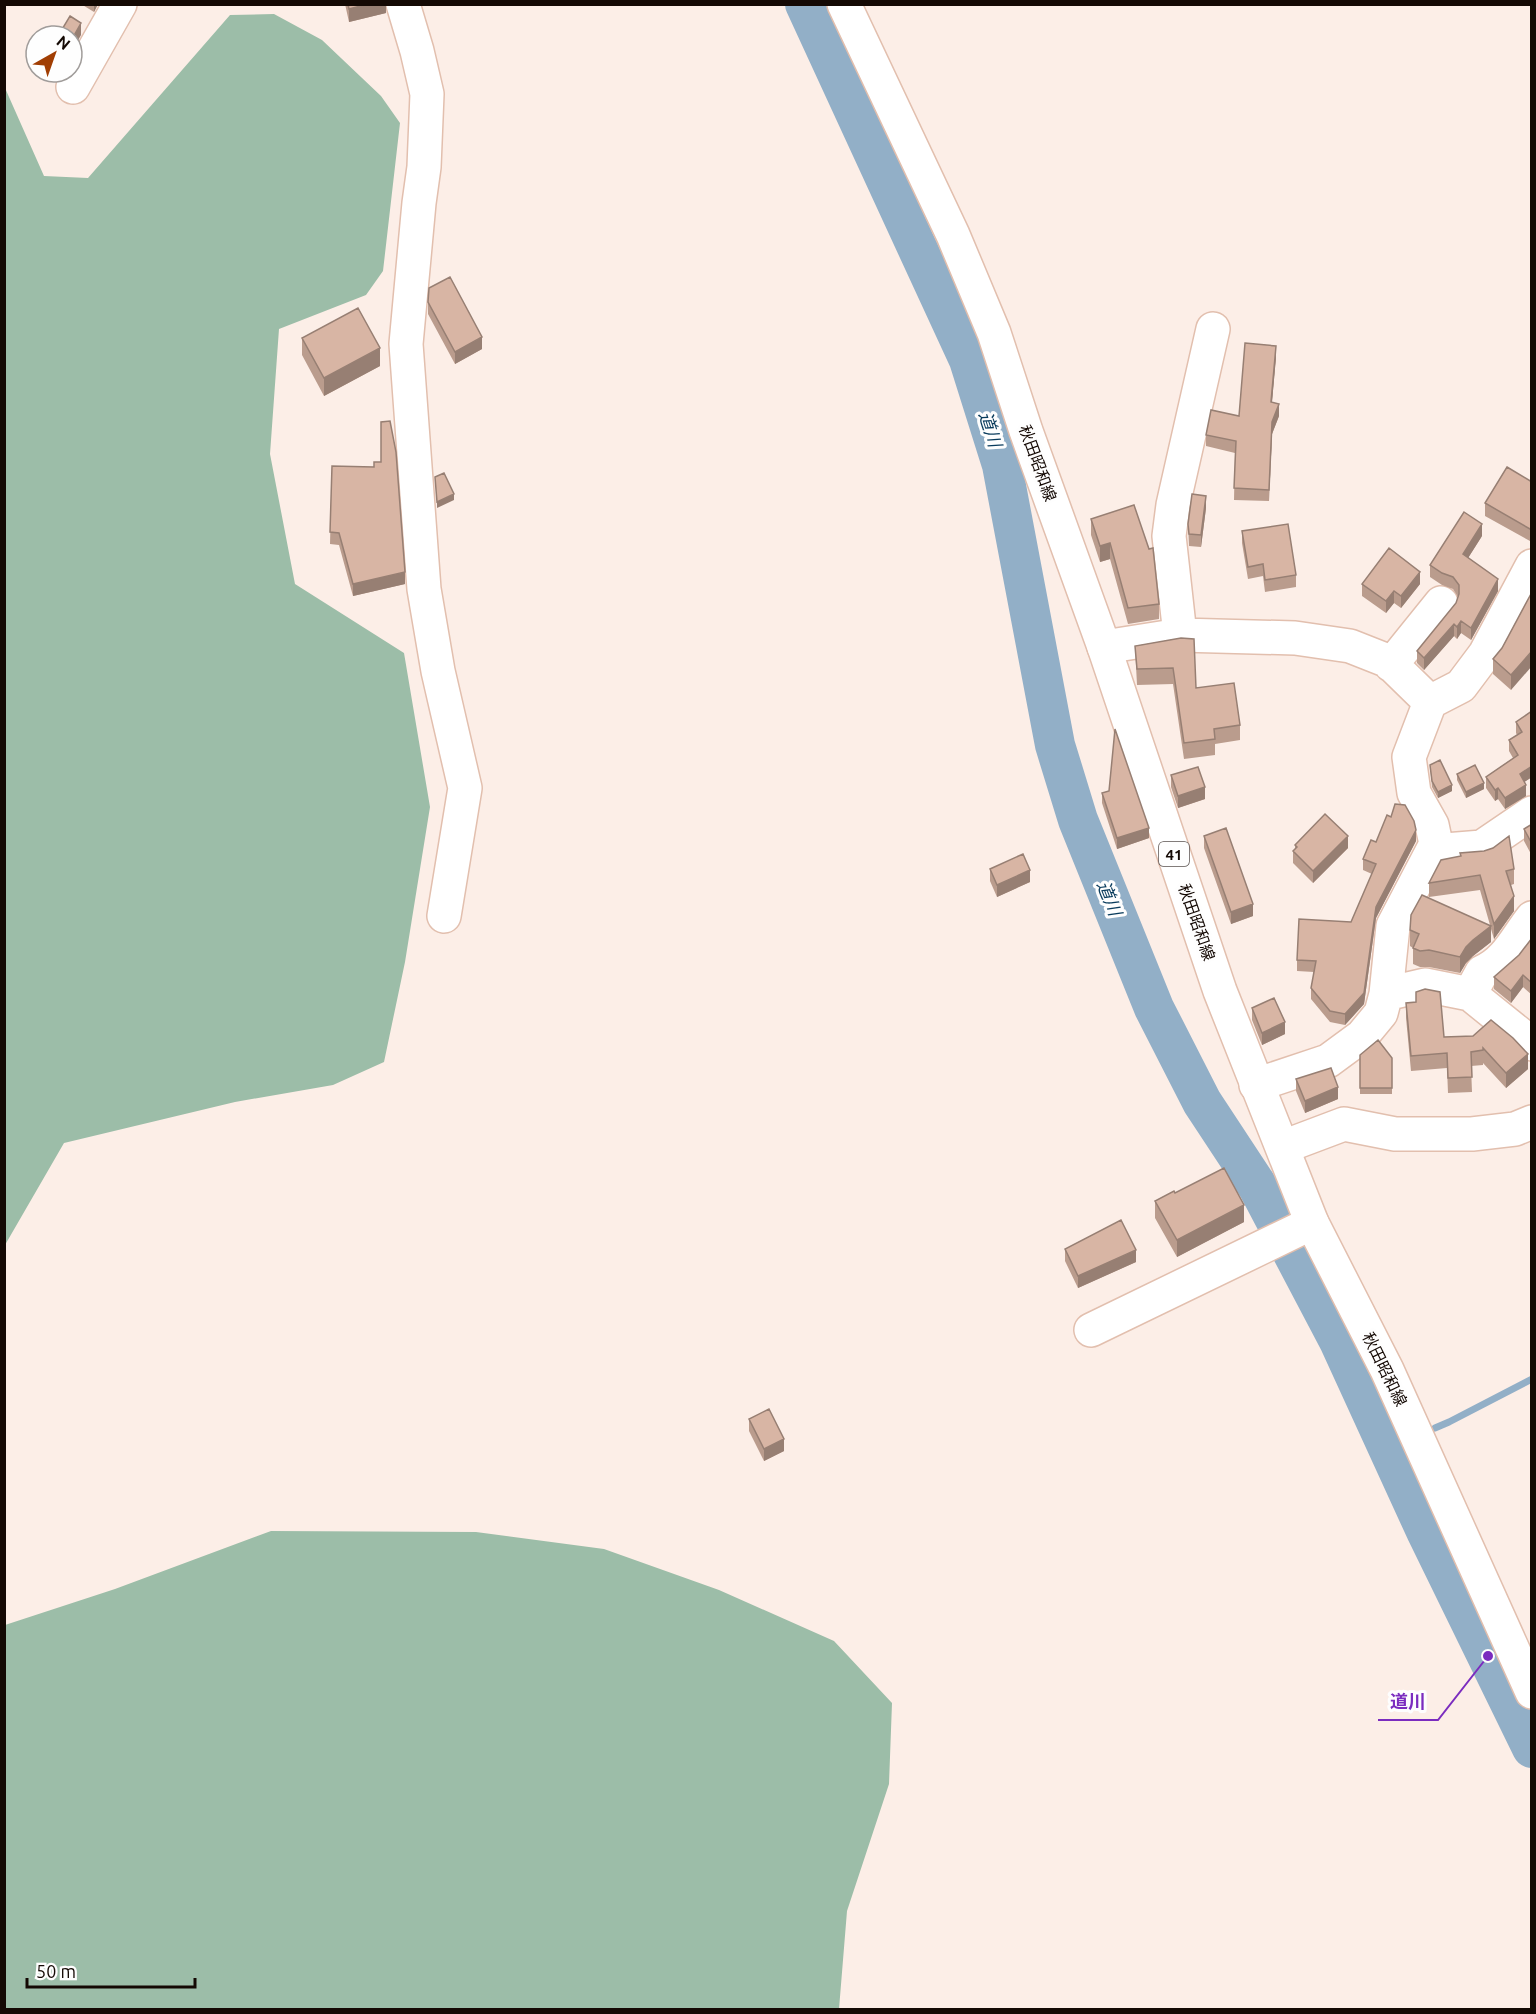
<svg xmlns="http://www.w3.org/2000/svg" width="1536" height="2014" font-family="Ubuntu,'Noto Sans JP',sans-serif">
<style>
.forest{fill:#9cbda8}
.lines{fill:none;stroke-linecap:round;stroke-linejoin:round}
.stream{stroke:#92afc7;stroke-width:7}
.river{stroke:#92afc7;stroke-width:40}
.minor-casing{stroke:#e2bfae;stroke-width:36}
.major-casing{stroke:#e2bfae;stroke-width:36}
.minor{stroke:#fff;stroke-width:33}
.major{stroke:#fff;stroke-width:33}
.wall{fill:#ba9c8d}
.shaded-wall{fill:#977f73}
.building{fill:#d8b5a4;stroke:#977f73;stroke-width:1.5}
.labels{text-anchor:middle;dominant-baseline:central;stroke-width:6;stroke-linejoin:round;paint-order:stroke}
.shield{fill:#fefefe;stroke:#5a524f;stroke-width:1.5}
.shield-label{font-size:15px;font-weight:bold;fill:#140904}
.street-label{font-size:16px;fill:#140904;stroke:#fefefe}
.water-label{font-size:18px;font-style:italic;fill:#093b5c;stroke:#fefefe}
.leader{fill:none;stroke:#7b2cbf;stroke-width:2}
.callout-dot{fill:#7b2cbf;stroke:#fefefe;stroke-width:2}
.callout-label{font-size:18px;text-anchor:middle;font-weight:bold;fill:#7b2cbf;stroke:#fefefe;stroke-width:6;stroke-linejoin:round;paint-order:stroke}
</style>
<rect width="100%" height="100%" fill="#fceee7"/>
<path class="forest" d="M274 14 322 40 381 96 400 123 383 271 366 295 279 329 270 454 295 584 404 653 430 807 405 962 384 1062 333 1085 235 1102 64 1143 5 1245V88L44 176 88 178 230 15Z
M271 1531 476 1532 604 1549 719 1590 834 1641 892 1703 889 1784 847 1911 839 2009H5V1625L115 1589Z"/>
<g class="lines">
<path class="stream" d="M1435 1428 1449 1422 1532 1379
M1387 1447 1397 1443"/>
<path class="river" d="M805 4 969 360 1002 465 1055 745 1078 820 1154 1008 1202 1102 1258 1187 1339 1341 1426 1531 1532 1748"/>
<defs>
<path id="minor" d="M403 4 417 51 427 94 424 167 419 203 406 344 424 589 438 671 465 788 444 916
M73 87 120 4
M1180 635 1169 536 1173 505 1213 329
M1104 647 1180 635 1295 638 1350 646 1388 661 1430 702 1409 757 1414 793 1432 825 1436 844 1393 926 1386 994 1381 1013 1362 1036 1328 1061 1256 1085
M1391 665 1441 603
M1430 702 1461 686 1485 654 1532 566
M1433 851 1482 847 1532 813
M1386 994 1425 985 1470 994 1532 1044
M1470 994 1482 972C1507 961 1516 938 1532 918
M1283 1147 1344 1124 1395 1134H1472L1515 1129 1532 1122
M1091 1330 1312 1223"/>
<path id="major" d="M844 4 953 235 994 333 1026 431 1104 647 1220 991 1312 1223 1387 1370 1532 1692"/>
</defs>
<use href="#minor" class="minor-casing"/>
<use href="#major" class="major-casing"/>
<use href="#minor" class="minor"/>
<use href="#major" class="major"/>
</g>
<path class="wall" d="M81 4H98L94 12Z
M345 4H386V13L349 22Z
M428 302 482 349 455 364 428 314Z
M302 338 380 366 324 396 302 355Z
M1276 357 1272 402 1279 416 1272 434 1269 501 1234 500 1235 453 1206 446V435L1239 416Z
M332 466 405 584 353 596 339 545 330 544Z
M1532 482V539L1530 541 1485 516V503Z
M1206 508 1201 547 1189 546 1188 524Z
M1091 519 1159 604V619L1128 624 1110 559 1100 562 1091 535Z
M1242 531 1296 575V587L1265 592 1263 576 1248 579 1242 543Z
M1482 536 1468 558 1498 591 1471 640 1461 633 1457 639 1454 636 1424 670 1417 663V651L1456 603 1458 597 1453 589 1442 585 1430 577V565Z
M1362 584H1420L1401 608 1394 603 1386 613 1362 596Z
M1532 592 1511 690 1493 674V659L1502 648Z
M1181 638 1196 688 1240 725V740L1215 744V755L1184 759 1173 684 1137 685 1135 646Z
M1532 711V777L1524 782 1526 796 1505 809 1498 799 1495 801 1486 788V777L1513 758 1509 751V740L1517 735 1516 733V722Z
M1430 765 1452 791 1438 798 1432 787Z
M1457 774 1484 789 1466 798 1457 780Z
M1171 775 1205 799 1178 808 1171 787Z
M1102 793 1149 838 1117 849 1102 803Z
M1532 824 1531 854 1524 841V829Z
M1204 836 1253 916 1231 924 1204 848Z
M1416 841 1376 918 1364 1004 1345 1025 1330 1022 1311 999V988L1314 972 1297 971V960L1351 922 1372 874 1363 870V859L1376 842Z
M1295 845 1348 848 1313 883 1293 863V851L1295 850Z
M1460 853 1514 869V884L1511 885 1514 911 1494 939 1491 929V942L1473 956 1466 963 1460 973 1429 967H1420L1413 964V948L1410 946V930L1490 925 1480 890 1429 897V883L1460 856Z
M990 869 1030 882 997 897 990 881Z
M1532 938V995L1523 987 1511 1003 1494 989V977L1519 955Z
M1416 992 1444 1037 1473 1036 1528 1069 1506 1088 1483 1063V1065L1471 1066 1472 1092 1448 1093 1447 1068 1411 1071 1406 1018V1003L1416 1002Z
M1252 1008 1285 1034 1262 1045 1252 1020Z
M1360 1055 1392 1058V1094H1360Z
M1296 1079 1338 1099 1305 1113 1296 1091Z
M1175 1193 1244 1222 1177 1257 1155 1218V1201Z
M1065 1249 1136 1262 1078 1288 1065 1261Z
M749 1419 784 1451 764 1461 749 1431Z"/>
<path class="shaded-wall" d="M94 4H98L94 12Z
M368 4H386V13L349 22V9Z
M81 23V35L72 51V39Z
M482 337V349L455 364V352Z
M1276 346V357L1271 413V402Z
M380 348V366L324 396V378Z
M1279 404V416L1272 434 1269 501 1272 422Z
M454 494V500L437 508V502Z
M1206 496V508L1201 547V535Z
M1482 524V536L1463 566V554Z
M1532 527V539L1530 541V529Z
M1110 543V559L1100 562V546Z
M405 572V584L353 596V584Z
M1420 572V584L1401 608V596Z
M1498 579V591L1471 640V628Z
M1394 591V603L1386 613V601Z
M1461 621V633L1457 639V627Z
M1454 624V636L1424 670V658Z
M1532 651V666L1511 690V675Z
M1532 766V777L1520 785V774Z
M1484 783V789L1466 798V792Z
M1452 785V791L1438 798V792Z
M1526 785V796L1505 809V798Z
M1205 787V799L1178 808V796Z
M1498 788V799L1495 801V790Z
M1149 828V838L1117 849V838Z
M1416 830V841L1376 918 1364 1004 1345 1025V1014L1376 907Z
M1348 836V848L1313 883V871Z
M1030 870V882L997 897V885Z
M1514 896V911L1494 939V924Z
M1253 904V916L1231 924V912Z
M1491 926V942L1473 956 1466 963 1460 973V957L1466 947 1473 940Z
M1523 975V987L1511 1003V991Z
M1285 1022V1034L1262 1045V1033Z
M1528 1054V1069L1506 1088V1073Z
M1338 1087V1099L1305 1113V1101Z
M1244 1205V1222L1177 1257V1240Z
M1136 1250V1262L1078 1288V1276Z
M784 1439V1451L764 1461V1449Z"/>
<path class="building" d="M348 4H368L349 9Z
M70 16 81 23 72 39V36H58Z
M450 277 482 337 455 352 428 302 429 288Z
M358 308 380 348 324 378 302 338Z
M1245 343 1276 346 1271 402 1279 404 1272 422 1269 490 1234 488 1236 441 1206 435 1211 410 1239 416Z
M390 421 396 452 405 572 353 584 339 533 330 532 332 466 374 467V462H381V422Z
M1507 467 1532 482V527L1530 529 1485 503Z
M444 473 454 494 437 502 435 477Z
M1192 494 1206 496 1201 535 1189 534 1188 524Z
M1134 505 1149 549 1153 548 1159 604 1128 608 1110 543 1100 546 1091 519Z
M1464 512 1482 524 1463 554 1498 579 1471 628 1461 621 1457 627 1454 624 1424 658 1417 651 1456 603 1459 594V585L1453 577 1442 573 1430 565Z
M1288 524 1296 575 1265 580 1263 564 1248 567 1242 531Z
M1389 548 1420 572 1401 596 1394 591 1386 601 1362 584Z
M1532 592V651L1511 675 1493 659 1502 648Z
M1181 638 1194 639 1196 688 1234 683 1240 725 1214 729 1215 739 1184 743 1173 668 1137 669 1135 646Z
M1532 711V766L1520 774 1526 785 1505 798 1498 788 1495 790 1486 777 1518 755 1509 740 1522 732 1516 722Z
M1115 729 1149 828 1117 838 1102 793 1109 791Z
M1440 760 1452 785 1438 792 1432 781 1430 765Z
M1475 765 1484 783 1466 792 1457 774Z
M1198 767 1205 787 1178 796 1171 775Z
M1395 804 1405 805 1414 821 1416 830 1376 907 1364 993 1345 1014 1330 1011 1311 988 1316 961 1297 960 1299 919 1351 922 1376 864 1363 859 1371 840 1376 842 1387 815 1391 817Z
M1325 814 1348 836 1313 871 1293 851 1297 847 1295 845Z
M1532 824V842H1531L1524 829Z
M1226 828 1253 904 1231 912 1204 836Z
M1509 836 1514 869 1506 871 1514 896 1494 924 1480 875 1429 883 1441 860 1461 856 1460 853 1484 851 1493 848Z
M1023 854 1030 870 997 885 990 869Z
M1422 895 1491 926 1473 940 1466 947 1460 957 1429 950 1420 951 1413 948 1419 934 1410 930 1411 915Z
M1532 938V983L1523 975 1511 991 1494 977 1519 955Z
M1425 989 1440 992 1444 1037 1473 1036 1491 1020 1513 1038 1528 1054 1506 1073 1483 1048V1050L1471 1052 1472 1077 1448 1078 1447 1053 1411 1056 1406 1003 1416 1002V992Z
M1274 998 1285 1022 1262 1033 1252 1008Z
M1378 1040 1392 1058V1088H1360V1055Z
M1331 1068 1338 1087 1305 1101 1296 1079Z
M1224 1168 1244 1205 1177 1240 1155 1201 1174 1191 1175 1193Z
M1121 1220 1136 1250 1078 1276 1065 1249Z
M769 1409 784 1439 764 1449 749 1419Z"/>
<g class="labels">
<rect class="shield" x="1159" y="842" width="30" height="24" rx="4.5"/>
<g class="shield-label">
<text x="1174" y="854">41</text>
</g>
<g class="street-label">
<text transform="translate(1038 463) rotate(70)">秋田昭和線</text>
<text transform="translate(1197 922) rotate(71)">秋田昭和線</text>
<text transform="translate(1385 1369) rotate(64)">秋田昭和線</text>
</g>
<g class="water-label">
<text transform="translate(991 429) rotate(72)">道川</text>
<text transform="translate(1110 898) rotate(68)">道川</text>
</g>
</g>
<path class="leader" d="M1488 1656L1438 1720H1378"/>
<circle class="callout-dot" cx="1488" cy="1656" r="6"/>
<g class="callout-label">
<text x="1408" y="1708">道川</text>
</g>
<rect width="1536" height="2014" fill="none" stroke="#140904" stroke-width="12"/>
<g transform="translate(54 54) rotate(40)"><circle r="28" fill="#fefefe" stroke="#a09c9a" stroke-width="1.5"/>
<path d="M0-4.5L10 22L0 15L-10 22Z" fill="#a13e03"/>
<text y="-9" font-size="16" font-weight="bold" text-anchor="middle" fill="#140904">N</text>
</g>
<path d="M27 1978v9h168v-9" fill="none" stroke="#140904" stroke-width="3"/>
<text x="36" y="1978" font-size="18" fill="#140904" stroke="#fefefe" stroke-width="4.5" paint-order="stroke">50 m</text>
</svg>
